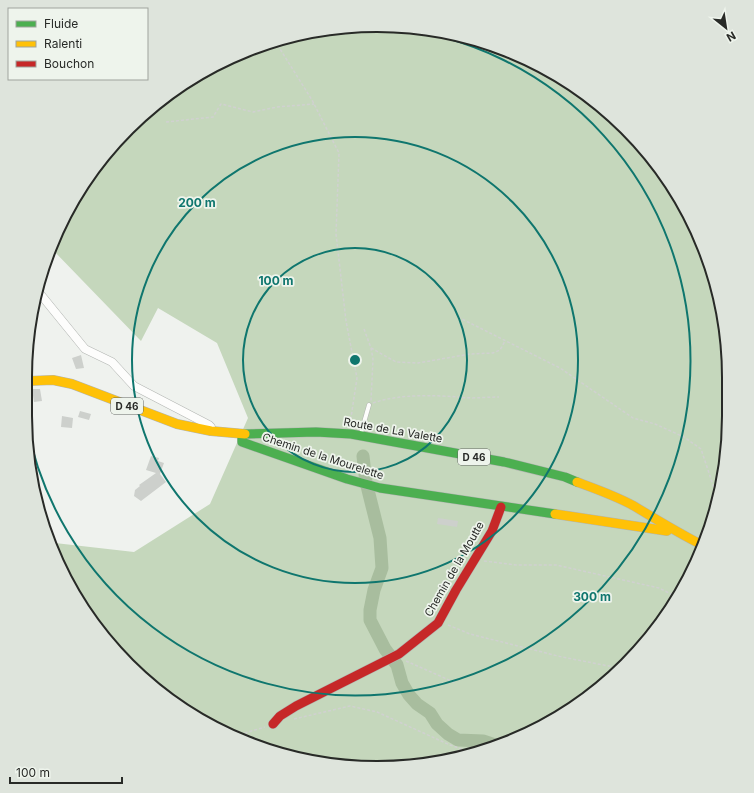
<svg xmlns="http://www.w3.org/2000/svg" width="754" height="793" font-family="Inter,sans-serif">
<style>
.forest{fill:#c5d7bc}
.lines{fill:none;stroke-linecap:round;stroke-linejoin:round}
.river{stroke:#a8bd9e;stroke-width:13}
.building{fill:#cdd0cc}
.lane-casing{stroke:#b2b5b2;stroke-width:5}
.street-casing{stroke:#b2b5b2;stroke-width:9}
.fast-casing{stroke:#b2b5b2;stroke-width:10}
.slow-casing{stroke:#b2b5b2;stroke-width:10}
.jam-casing{stroke:#b2b5b2;stroke-width:10}
.path{stroke:#d0d1d0;stroke-width:1.5;stroke-dasharray:3 2;stroke-linecap:butt}
.lane{stroke:#fdfdfc;stroke-width:4}
.street{stroke:#fdfdfc;stroke-width:8}
.fast{stroke:#4caf50;stroke-width:9}
.slow{stroke:#ffc107;stroke-width:9}
.jam{stroke:#c62828;stroke-width:9}
.ring{fill:none;stroke:#0f766e;stroke-width:2}
.labels{text-anchor:middle;dominant-baseline:central;stroke-width:3.5;stroke-linejoin:round;paint-order:stroke}
.shield{fill:#eef4ec;stroke:#636762;stroke-width:1}
.shield-label{font-size:10px;font-weight:bold;fill:#282a27}
.street-label{font-size:11px;fill:#282a27;stroke:#eef4ec}
.rim{fill:none;stroke:#282a27;stroke-width:2}
.centre{fill:#0f766e;stroke:#eef4ec;stroke-width:2}
.ring-label{font-size:12px;text-anchor:middle;font-weight:bold;fill:#0f766e;stroke:#eef4ec;stroke-width:3.5;stroke-linejoin:round;paint-order:stroke}
</style>
<rect width="100%" height="100%" fill="#eff2ee"/>
<path class="forest" d="M400 26 468 37 533 61 591 98 642 145 682 201 710 264 726 331 729 416 722 485 702 551 670 612 626 665 553 721 490 749 423 765H331L264 749 201 721 145 680 84 612 52 551 38 505 55 543 134 552 210 504 248 418 217 343 158 308 141 341 51 248 61 221 98 163 145 112 201 72 264 44 331 28Z"/>
<g class="lines">
<path class="river" d="M363 456 366 483
M367 486 380 538 382 568 374 590 370 610V620L385 649 397 665 402 683 409 695 417 704 430 713 437 724 448 734 458 740 483 741 498 746"/>
</g>
<path class="building" d="M81 355 84 368 76 369 72 358Z
M32 389H40L42 401 34 402Z
M80 411 91 414 89 420 78 417Z
M62 416 73 418 72 428 61 427Z
M151 456 159 458 158 461 164 463 160 474 166 482 141 501 134 496 135 490 140 486 139 485 156 473 146 470Z
M438 518 458 521 457 527 437 524Z"/>
<g class="lines">
<defs>
<path id="lane" d="M361 433 369 405"/>
<path id="street" d="M37 290 85 349 112 362 134 386 209 425 211 427V431"/>
<path id="fast" d="M242 434V442L347 479 380 488 555 514
M245 434 316 432 351 434 504 462 565 477 577 482"/>
<path id="slow" d="M28 381 53 380 72 384 177 424 211 431 245 434
M577 482C596 489 616 496 634 506 657 520 680 534 704 546
M555 514 667 531 670 528"/>
<path id="jam" d="M273 724 280 716 296 706 399 654 438 623 456 590 492 531 501 507"/>
</defs>
<use href="#lane" class="lane-casing"/>
<use href="#street" class="street-casing"/>
<use href="#fast" class="fast-casing"/>
<use href="#slow" class="slow-casing"/>
<use href="#jam" class="jam-casing"/>
<path class="path" d="M275 41 312 100 339 153 336 234 346 321 357 378 350 424
M166 122 213 117 221 104 253 112 277 107 314 104
M458 317 560 368 633 418 655 424 684 437 701 449 718 500
M364 329 371 348 373 359 371 401
M371 348 396 362 418 363 470 354 493 353 500 350 505 341
M373 403C398 394 433 395 459 397 472 399 486 397 499 397
M484 561 516 565H556L659 588 677 597
M448 625 470 634 562 657 619 668H622
M406 661 456 683
M294 719 350 706 377 712 450 745 473 753
M235 736 265 727"/>
<use href="#lane" class="lane"/>
<use href="#street" class="street"/>
<use href="#fast" class="fast"/>
<use href="#slow" class="slow"/>
<use href="#jam" class="jam"/>
</g>
<g class="ring">
<circle cx="355" cy="360" r="112"/>
<circle cx="355" cy="360" r="223"/>
<path d="M387 27A335 335 0 1 1 26 421"/>
</g>
<g class="labels">
<g class="shield">
<rect x="111" y="398" width="32" height="16" rx="3"/>
<rect x="458" y="449" width="32" height="16" rx="3"/>
</g>
<g class="shield-label">
<text x="127" y="406">D 46</text>
<text x="474" y="457">D 46</text>
</g>
<g class="street-label">
<text transform="translate(393 430) rotate(10)">Route de La Valette</text>
<text transform="translate(323 456) rotate(18)">Chemin de la Mourelette</text>
<text transform="translate(454 569) rotate(-60)">Chemin de la Moutte</text>
</g>
</g>
<path d="M0 0H754V793H0ZM377 32H377A345 345 0 0 1 722 377V416A345 345 0 0 1 377 761H377A345 345 0 0 1 32 416V377A345 345 0 0 1 377 32Z" fill="#dee4dc" fill-rule="evenodd"/>
<path class="rim" d="M377 32H377A345 345 0 0 1 722 377V416A345 345 0 0 1 377 761H377A345 345 0 0 1 32 416V377A345 345 0 0 1 377 32Z"/>
<circle cx="355" cy="360" r="6" class="centre"/>
<g class="ring-label">
<text x="197" y="207">200 m</text>
<text x="276" y="285">100 m</text>
<text x="592" y="601">300 m</text>
</g>
<rect x="8" y="8" width="140" height="72" fill="#eef4ec" stroke="#9fa39d"/>
<rect x="16" y="21" width="20" height="6" fill="#4caf50" stroke="#9fa39d"/>
<text x="44" y="28" font-size="12" fill="#282a27">Fluide</text>
<rect x="16" y="41" width="20" height="6" fill="#ffc107" stroke="#9fa39d"/>
<text x="44" y="48" font-size="12" fill="#282a27">Ralenti</text>
<rect x="16" y="61" width="20" height="6" fill="#c62828" stroke="#9fa39d"/>
<text x="44" y="68" font-size="12" fill="#282a27">Bouchon</text>
<g transform="translate(726 28) rotate(150)" stroke="#eef4ec" stroke-width="3" paint-order="stroke">
<path d="M0-3L7 15L0 10L-7 15Z" fill="#282a27"/>
<text y="-6" font-size="11" font-weight="bold" text-anchor="middle" fill="#282a27">N</text>
</g>
<path d="M10 777v6h112v-6" fill="none" stroke="#282a27" stroke-width="2"/>
<text x="16" y="777" font-size="12" fill="#282a27" stroke="#eef4ec" stroke-width="3" paint-order="stroke">100 m</text>
</svg>
